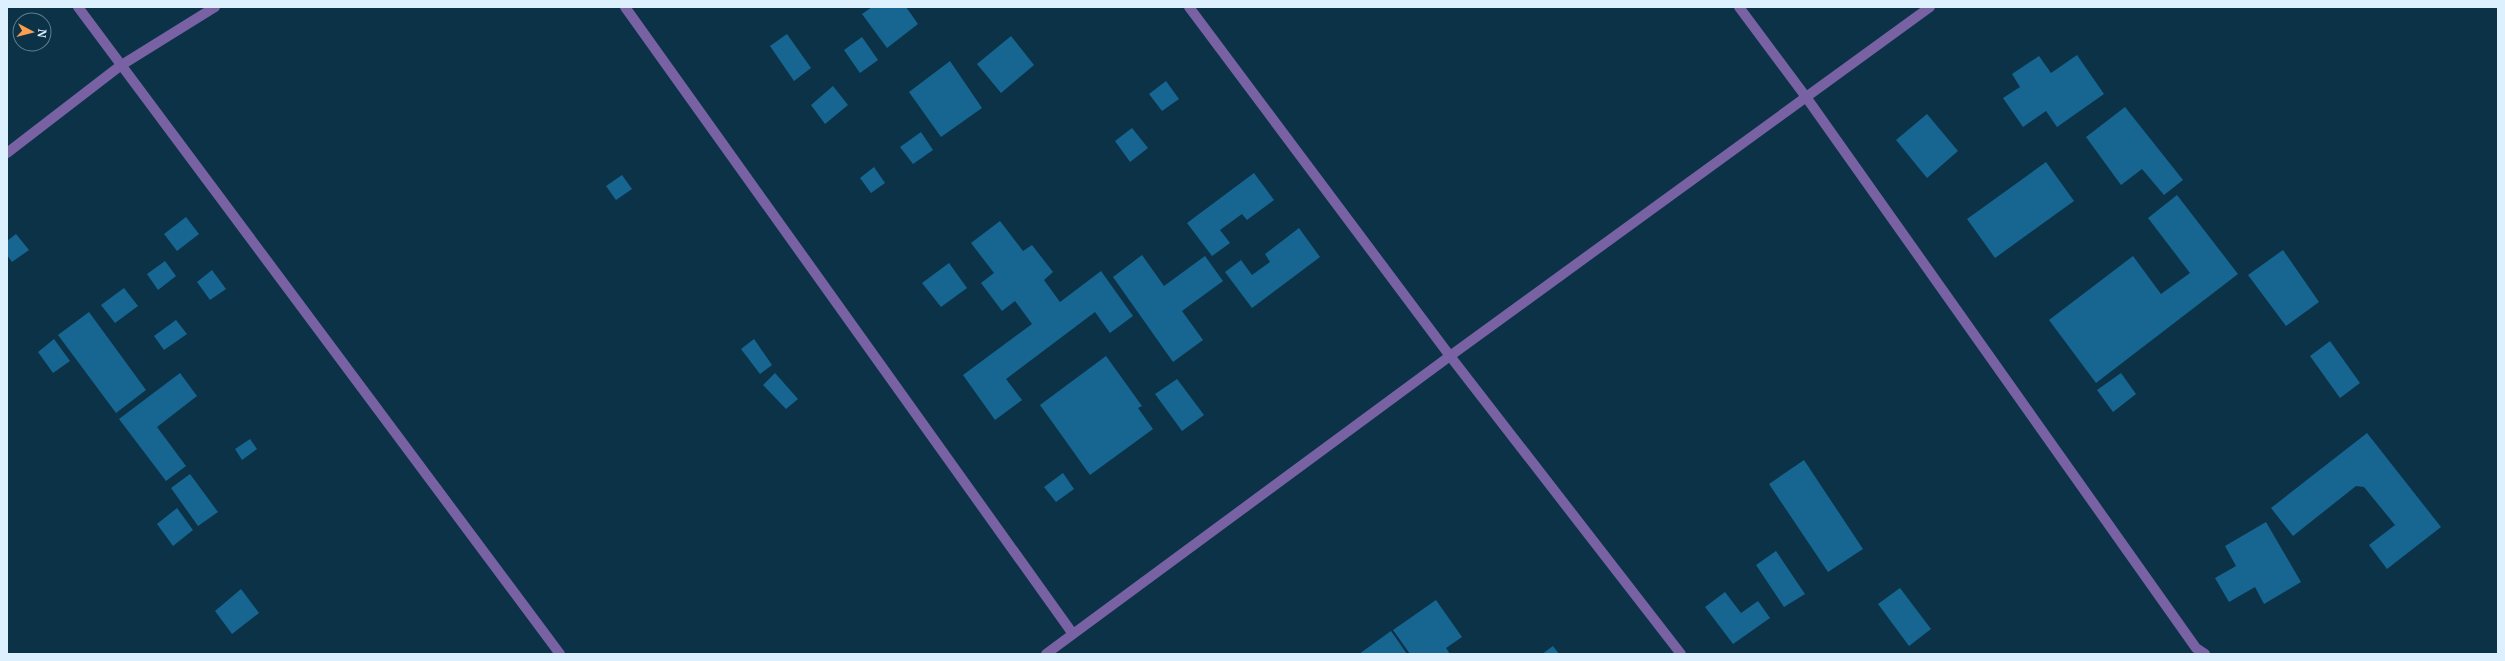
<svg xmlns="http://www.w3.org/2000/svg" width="2505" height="661" font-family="Merriweather,serif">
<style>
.building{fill:#166691}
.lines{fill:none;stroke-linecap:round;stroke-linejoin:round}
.minor{stroke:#7862a3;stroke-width:10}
</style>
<rect width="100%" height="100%" fill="#0c3248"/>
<path class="building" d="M872 7H906L918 24 887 48 862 14Z
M787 34 811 68 794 81 770 46Z
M1011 36 1034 65 1001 93 977 64Z
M862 37 878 60 860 73 844 50Z
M2077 55 2104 94 2057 127 2046 111 2023 127 2003 98 2020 87 2012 74 2039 56 2051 73Z
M950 61 982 108 941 137 909 92Z
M1166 81 1179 99 1162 111 1149 94Z
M833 86 848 105 825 124 811 105Z
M2125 107 2183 180 2164 195 2142 169 2121 185 2086 137Z
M1927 114 1958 151 1927 178 1896 140Z
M1132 128 1148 148 1130 162 1115 141Z
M921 132 933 150 913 164 900 147Z
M2046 162 2074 201 1995 258 1967 219Z
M874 167 885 183 871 193 860 178Z
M1254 173 1274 200 1247 220 1242 214 1220 230 1230 243 1212 256 1187 223Z
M622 175 632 189 616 200 606 186Z
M2177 195 2238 274 2096 383 2049 320 2133 256 2161 294 2190 273 2148 218Z
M186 217 199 234 177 251 164 234Z
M1000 221 1023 251 1032 245 1053 272 1044 280 1060 302 1101 271 1133 316 1110 333 1095 312 1006 379 1022 400 995 420 963 375 1032 324 1015 301 1002 311 981 283 994 273 971 243Z
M1299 228 1320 257 1252 308 1225 272 1241 260 1252 275 1270 262 1265 254Z
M16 234 29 250 12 262 7 255V241Z
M2283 250 2319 302 2286 326 2248 275Z
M1142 255 1164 286 1205 256 1223 281 1182 311 1203 340 1173 362 1113 277Z
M165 261 176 276 158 290 147 274Z
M949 263 967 288 941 307 922 283Z
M212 270 226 289 210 300 197 282Z
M124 288 138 306 115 323 101 305Z
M89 312 146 390 116 413 58 335Z
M176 320 187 334 164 350 154 336Z
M54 339 70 361 53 373 38 352Z
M754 339 772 365 760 374 741 349Z
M2330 341 2360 383 2340 398 2310 356Z
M1106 356 1142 406 1138 408 1153 429 1090 475 1040 405Z
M180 373 197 396 157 427 186 466 166 481 119 419Z
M775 373 798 399 786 409 763 385Z
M2121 373 2136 394 2113 412 2097 390Z
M1177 379 1204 415 1182 431 1155 394Z
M2367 433 2441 527 2387 569 2369 545 2395 525 2364 487 2356 486 2293 536 2271 508Z
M250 439 257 449 242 460 235 449Z
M1804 460 1863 549 1828 572 1769 484Z
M1063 473 1074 489 1056 502 1044 487Z
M190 474 218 512 198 526 171 488Z
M177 508 193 530 173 546 157 524Z
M2266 522 2301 582 2264 604 2255 587 2229 602 2215 578 2236 566 2225 546Z
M1776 551 1805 594 1784 607 1756 565Z
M1900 588 1931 629 1909 646 1878 604Z
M241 589 259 613 232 634 215 611Z
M1725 592 1741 613 1758 601 1770 618 1733 644 1705 607Z
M1436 600 1462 637 1446 648 1450 654H1410L1393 630Z
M1391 631 1407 654H1359Z
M1553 646 1559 654H1542Z"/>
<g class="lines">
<path class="minor" d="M78 7 560 654
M625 7 1073 634
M1189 7 1450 356 1681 654
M1739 7 1806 97 2196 648 2205 654
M7 153 120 66 215 7
M1046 654 1450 356 1930 7"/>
</g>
<rect width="2505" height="661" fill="none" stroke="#dcf0fe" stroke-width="16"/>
<g transform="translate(32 32) rotate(97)"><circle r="19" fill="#0c3248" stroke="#5f7e91"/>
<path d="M0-3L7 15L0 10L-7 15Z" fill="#fb9e50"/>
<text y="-6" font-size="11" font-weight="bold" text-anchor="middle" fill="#dcf0fe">N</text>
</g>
</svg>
